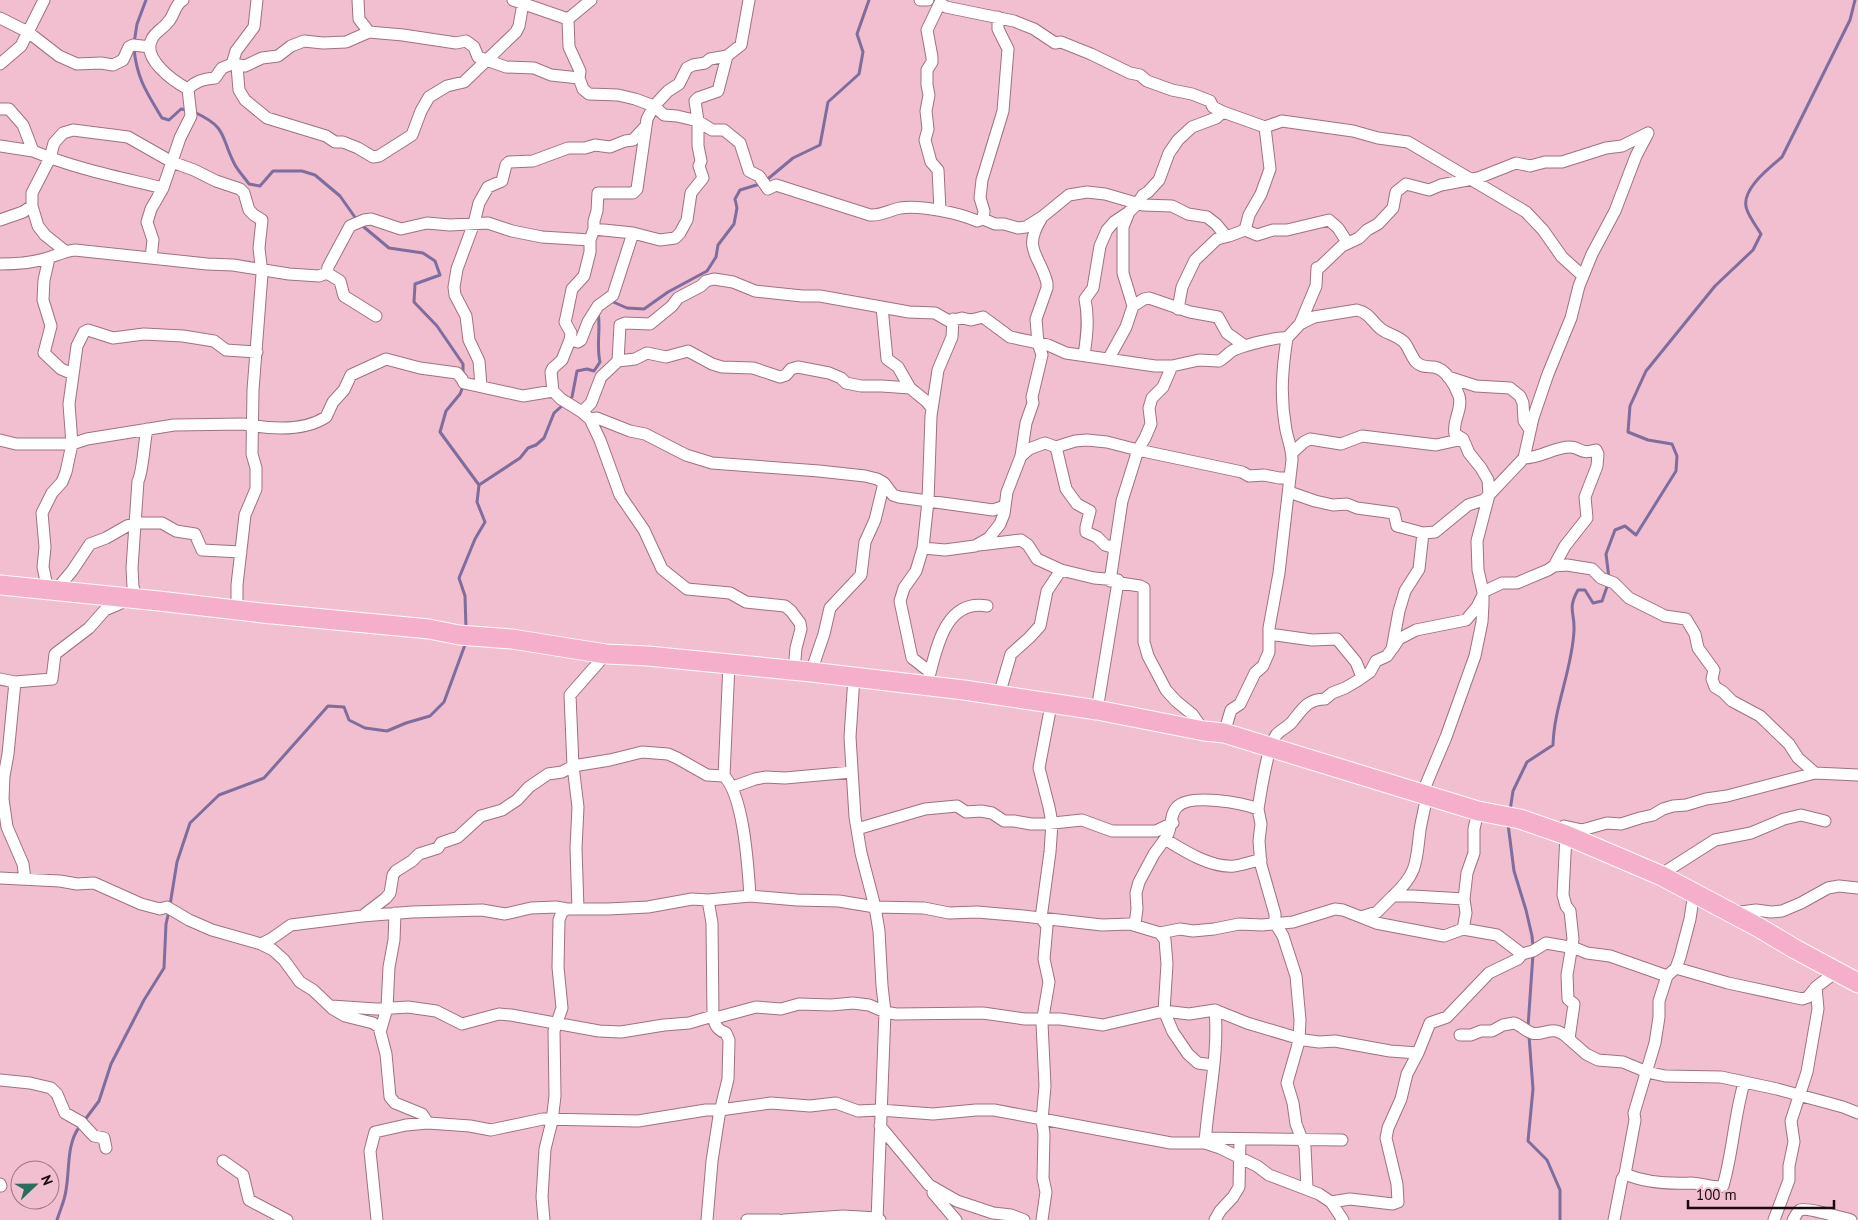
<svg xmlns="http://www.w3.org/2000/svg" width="1858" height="1220" font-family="'PT Sans',sans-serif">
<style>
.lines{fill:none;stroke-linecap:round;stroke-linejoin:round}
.stream{stroke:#7f6d9e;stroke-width:3}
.minor-casing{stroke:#9f7181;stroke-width:13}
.trunk-casing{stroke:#fff;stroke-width:21}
.minor{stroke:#fff;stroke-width:11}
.trunk{stroke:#f6afca;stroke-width:19}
</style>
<rect width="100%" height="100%" fill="#f2bfd0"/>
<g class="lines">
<path class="stream" d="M134 43 137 24 146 0
M134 49C137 79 147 93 162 118L169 120 181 109 188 110
M194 112C229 128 220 137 235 165 239 172 245 178 249 184L260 186 273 171H302L315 175 340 196 359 223 389 248 423 253 435 261 440 275 415 284 414 302 437 326 463 364V375
M611 301 627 308 644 309 668 292 707 271 716 257 718 245 734 224 737 208 735 199 740 190 763 183 793 158 820 145 828 102 859 74 863 52 857 34 869 0
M464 384 460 394 446 411 440 432 479 485 477 502 485 522 475 539 459 578 465 596 466 628
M479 485 520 458 528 448 536 445 544 438 554 413 572 397 577 371 587 369 594 371 600 362C596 345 601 329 598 312
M1609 578 1606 554 1615 530 1625 526 1636 535 1676 471 1677 456 1672 444 1648 440 1628 432 1630 406 1646 371 1715 286 1753 250 1761 234C1756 226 1750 218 1747 210 1739 191 1769 168 1782 157L1850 20 1855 0
M1510 811 1513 791 1527 762 1553 745C1554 707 1572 670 1574 631 1575 611 1567 610 1578 590H1585L1593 603 1602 601 1608 584
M1508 824 1514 871 1526 910 1532 936 1533 947
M170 905 177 862 190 823 219 795 264 778 328 706 344 707 349 720 365 728 387 731 406 723 430 716 444 702 466 642
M1528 1027 1533 954
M1529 1036 1533 1089 1528 1141 1547 1160 1560 1190V1220
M84 1121 99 1101 111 1064 144 1000 164 968 166 924 169 911
M57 1220C60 1210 65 1200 66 1190 70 1169 66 1144 80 1126"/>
<defs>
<path id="minor" d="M358 0 359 19 369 32 403 35 456 43 466 41 474 47 478 57 506 67 534 68 551 75 579 78 583 89 589 94 618 95 635 99 654 106 664 115 677 116 698 121 712 130H724L740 143 749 171 759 176 768 189 776 185 870 215C881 216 890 210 900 208 921 205 959 213 977 221L983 219 995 224H1004L1018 228 1026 227 1042 217 1069 195 1087 192 1105 194 1143 205 1172 206 1188 214 1207 217 1216 224 1226 236
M513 0 568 19 591 0
M920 0H928
M0 18 28 32 59 56 77 64 101 63 113 65 123 60 129 47 133 45 150 47
M568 19 569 47 580 71 579 78
M0 64 21 46 44 0
M232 64 245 66 262 58 278 56 291 46 304 41 323 43 346 42 369 32
M237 66 239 90 245 100 267 118 326 136 335 142H343L358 148 373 157 379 156 412 135 421 111 429 97 447 86 464 82 516 32 519 26 523 3
M188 89C196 81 203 79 215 78L222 68 232 64 236 51 254 27 257 0
M0 109H9L23 125 33 151C76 169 118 177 163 188
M0 146 33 151
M940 210 938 170 931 162 925 140 928 129 926 111 929 95 927 85V70L932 62V57L927 30 940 3 946 7 1014 21 1034 29 1055 43 1061 42 1091 54 1130 73 1140 75 1147 81 1172 90 1192 94 1210 101 1213 107 1223 112
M983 219 984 211 980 198 982 180 1003 111 1008 49 998 29V17
M0 220 23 212 32 206
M594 229V221L597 211 598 193H633L637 189 647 119 654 106 668 91 679 84 687 68 693 65 705 63 710 59 727 56 741 45 749 0
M1245 230 1249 215 1261 194 1270 169 1265 127
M65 251 45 235 38 226 32 206V193L50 158 54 143 63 133 73 130 128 137 172 162 194 170 216 181 240 189 244 193 249 210 254 215 262 220 259 248 262 274 253 390 252 454 256 468V489L245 515 237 585V610
M49 258 44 280 43 300 51 326 44 353 61 369 73 374
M151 258 153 240 147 222 151 209 163 188 180 138 191 116 188 89C173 81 141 58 152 39 155 32 164 28 168 22 175 15 174 5 183 0
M0 264C16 264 32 263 48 258 57 255 65 251 75 250L207 264 233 265 289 274 319 276 327 273 328 267 350 226 364 220 371 219 401 229 427 223 450 225 488 223 512 231 542 237 590 240
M327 273 340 281 344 296 376 316
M1133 306 1123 273V227L1129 212 1137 204 1143 195 1148 192 1159 180 1169 153 1178 140 1192 127 1216 118 1223 112 1265 127 1282 121 1353 131 1378 138 1408 142 1526 212 1543 230 1562 257 1583 276
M882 307 887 359 898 367 910 388 926 401 932 408
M1178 309 1182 287 1195 260 1217 239 1229 236 1245 230 1257 235 1273 230H1287L1329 220 1338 228 1347 242
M1300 324 1316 286 1317 268 1320 267 1342 246 1359 238 1367 230 1378 224 1393 208 1396 192 1406 184 1429 190 1441 185 1478 178 1516 163 1530 166 1545 162H1562L1606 148 1622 146 1648 133
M570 340 578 342 581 340 588 322 598 306 613 295 633 233
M1084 355C1087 336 1089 318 1085 299L1093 288 1100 246 1107 230 1114 222 1129 212
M1109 358 1126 327 1133 306 1144 299 1149 298 1190 312 1218 317 1227 333 1245 346
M618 361 635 359 647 353 666 357 688 351 712 364 722 367 753 368 780 377 786 375 791 369 798 367 829 373 841 378 846 383 861 386H882L910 388
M1172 366 1163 387 1152 398 1149 408 1151 424 1145 438 1138 450 1242 472 1249 476 1264 475 1279 478H1290
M1448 377 1476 386 1510 388 1520 396 1523 403 1524 421 1530 430
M481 386 479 361 469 340 466 316 455 295 454 287 457 269 474 223 479 203 488 187 502 181 506 165 509 162 533 161 568 148H585L595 145 610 147 625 141 633 140 646 126
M553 391 551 372 553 368 562 360 570 340 571 333 565 322 566 318 572 289 584 276 590 252V240L594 229 633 233 660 240 675 238 680 233 687 220 691 193 703 178 699 166 701 161 698 146V121L695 101 698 98 718 91 727 56
M582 412 591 403 601 377 618 361 620 325 625 323 650 324 672 306 678 298 701 286 706 281 714 279 733 282 755 291 802 296H820L909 312 935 313 949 321 962 318 971 320 983 317 1010 337 1048 345 1066 353 1155 366H1172L1199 360 1219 361C1225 358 1227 354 1232 351 1240 346 1280 336 1287 338 1282 371 1280 397 1286 430 1288 440 1292 449 1292 460L1279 573 1269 628V652L1263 666 1255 673 1240 704 1231 710 1224 733
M590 419 597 418 630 431 645 434 686 455 712 463 819 471 865 476 877 479 884 483 893 495 899 497 993 510 1005 506
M0 440 16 444H72L87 439 174 425 243 424C269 429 303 432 326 417L333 402 344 390 351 375 386 359 420 368 457 373 462 379 464 383 523 396 553 391 561 399 582 412 590 419 600 440 620 495 644 530 662 569 687 589 730 593 746 602 785 606 791 611 800 623 801 629 796 648 794 671
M1056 447 1066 489 1077 504 1090 511 1086 527V532L1097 537 1105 545 1115 548
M1292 453 1304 442 1310 439 1341 444 1362 436 1436 445 1463 439
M1021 456 1026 423 1033 403 1032 397 1042 355 1038 343 1036 319 1047 288V283C1040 255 1022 250 1041 219
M1289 492 1315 501 1333 505 1347 504 1357 508 1394 513 1397 526 1423 533
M979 545 1021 540 1028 545 1037 559 1061 570
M923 548 945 550 975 546 989 538 1000 524 1004 514 1007 492 1021 456 1029 449 1045 443 1056 447 1075 441 1087 440 1107 442 1138 450 1122 501 1110 581
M1554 566 1567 565 1592 569 1601 578 1614 583 1629 598 1665 616 1686 619 1695 634 1698 648 1714 670 1712 679 1715 687 1723 692 1732 701 1760 716 1789 744 1798 758 1815 773
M48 591 43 567 45 547 42 513 52 493 62 482 66 472 72 444 69 404 77 346 84 332 88 330 113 338 144 334 183 336 214 341 226 350 257 352
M58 591 61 584 72 571 90 544 106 538 127 526 136 523H162L176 531 195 534 202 550 241 552
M1483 592 1502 583H1517L1548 570 1554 566 1565 546 1587 518 1585 497 1597 466 1598 454 1596 450C1579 455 1581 447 1570 447 1554 447 1541 458 1524 458
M138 599 133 587 132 568 138 481C143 472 144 442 147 429
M1269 636 1276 635 1312 640 1337 639 1356 662 1362 677
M1393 648 1399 639 1416 630 1466 620 1477 607 1482 597
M729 664 724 776C744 796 748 867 750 896
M811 672 824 634 830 608 861 575 865 542 875 520 884 483
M930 672 912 658 900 601 904 588 916 571 923 548 928 501 931 416 938 370 952 337 953 319
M854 677 850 737 855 817 861 853 875 907 879 931 882 986 885 1012 877 1220
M929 677C937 646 946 599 987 606
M0 679 15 682 8 754 4 776 3 799 7 827 23 864 25 879
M15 682 52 679 55 654 89 628 105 610 119 604 125 598
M999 695 1011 654 1029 638 1040 626 1047 591 1061 570 1094 578 1118 580 1120 583 1140 586 1144 588V642L1148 656 1166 690 1176 701 1192 714 1204 731
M1097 710 1117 588 1120 583
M733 787 755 779 766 777 785 778 852 772
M1422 794 1446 737 1475 656 1482 622 1483 604V592L1478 570 1477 541 1489 495 1524 458 1533 418 1548 374 1571 318 1579 286 1592 254 1615 211 1636 156 1648 133
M1258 809 1261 824 1259 841 1261 865 1275 914V923L1283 936 1296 976 1300 1020 1299 1041 1287 1083 1293 1103 1296 1124 1305 1147 1307 1188
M1564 826 1582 830 1607 823 1621 824 1640 818 1653 815 1663 809 1673 806 1686 805 1706 799 1727 796 1815 773 1858 775
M857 829 925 809 957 806 966 812 981 811 992 813 1004 821H1014L1031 824H1044L1082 820 1112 831H1156L1173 823
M1566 835 1563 895 1566 906 1570 911 1573 939 1567 975 1568 999 1574 1004 1569 1039 1586 1054 1598 1060 1623 1062 1647 1072 1665 1076 1721 1077 1777 1089 1843 1107 1858 1113
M1165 839C1173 829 1169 815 1177 807 1190 793 1243 803 1258 809 1261 792 1267 746 1277 734 1282 729 1288 727 1292 722 1302 710 1307 699 1325 699L1332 693 1345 688 1357 681 1370 672 1376 661 1387 656 1392 649 1399 611 1405 591 1419 569 1423 533 1435 532 1468 505 1484 500 1489 495 1488 480 1481 468 1469 453 1463 439 1455 434C1452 421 1463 409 1459 396 1455 385 1446 369 1434 367 1428 366 1422 368 1416 362 1411 356 1409 348 1404 342 1395 334 1389 335 1381 329 1372 322 1370 313 1357 310L1314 317 1300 324 1287 338
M1662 876 1668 870 1715 840 1751 833 1784 819 1801 815 1825 821
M0 878 60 881 77 884 94 883 141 904 160 909 167 907 189 920 212 930 261 944 273 950 284 960 300 982 313 990 333 1009 345 1016 373 1023 379 1027 386 1054 390 1097 395 1103 422 1114 428 1123
M1393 896C1418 873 1416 862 1420 830 1422 818 1425 807 1427 795
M578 909 576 848 578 807 573 766 570 695 606 654
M1733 913 1756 910 1771 912 1782 911 1801 903 1828 888 1839 886 1858 888
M365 914 386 898 390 893 393 875 396 871 412 861 419 854 438 848 441 843 458 837 481 816 502 810 517 800 529 787 548 774 562 772 573 766 610 760 642 752 668 754 677 758 707 775 724 776
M1361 917 1377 912 1393 896H1413L1464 899
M1135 924 1137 909 1136 893 1139 882 1154 854 1165 839C1184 851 1211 868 1234 866 1243 865 1252 861 1261 860
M1463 929 1497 935 1522 954 1533 951 1546 943 1575 948 1587 953 1610 956 1667 976
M1160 933 1165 940 1167 964 1164 1011 1173 1032 1188 1054 1198 1063 1213 1065
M261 944 271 939 291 925 362 916 412 912 482 910 505 914 531 908 556 907 567 909H608L648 907 692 899 708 900 750 896 797 900 839 901 875 907 924 908 949 913 977 912 1023 916 1102 925 1130 924 1160 933 1180 929 1193 931 1214 929 1239 924 1262 925 1293 922 1335 909 1343 910 1376 923 1444 936 1463 929 1466 913 1464 899 1467 873 1474 853V829L1478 811
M1676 968 1728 983 1802 999 1808 997 1816 987
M331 1006 376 1009 408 1007 436 1011 462 1024 499 1014 511 1015 599 1031 621 1032 664 1025 689 1023 713 1016 719 1017 756 1007 781 1009 799 1004 831 1005 853 1003 869 1005 885 1012 896 1014 983 1013 1025 1019H1060L1103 1025 1164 1011 1189 1014 1215 1010 1247 1023 1304 1040 1319 1042 1335 1041 1390 1051 1418 1053 1430 1023 1447 1017 1489 973 1518 959 1522 954
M381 1029 387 1008 389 967 394 940 395 913
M1460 1035H1471L1481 1031H1492L1503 1025 1514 1023C1521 1025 1525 1031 1532 1033 1544 1037 1552 1022 1569 1039
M0 1080 30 1083 51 1088 57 1094 65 1113 81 1122 94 1136 104 1138 106 1148
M880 1126 929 1185 957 1201 993 1213 1011 1215 1024 1220
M1205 1138 1342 1140
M1205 1143C1208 1099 1219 1054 1215 1010
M223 1161 243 1175 249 1200 287 1220
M1625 1174C1646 1183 1669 1184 1691 1183 1702 1183 1713 1189 1723 1186 1733 1152 1734 1117 1744 1083
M0 1184 1 1186
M933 1193 956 1220
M1331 1202 1350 1199 1393 1204 1398 1202 1397 1184 1386 1138 1388 1128 1401 1099 1407 1074 1418 1053
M377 1220 370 1151 375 1132 406 1125 428 1123 470 1126 491 1130 543 1119 638 1121 706 1110H720L771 1103 810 1106 836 1103 858 1111 880 1110 933 1114 976 1110H994L1171 1143H1205L1220 1148 1257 1166 1269 1175 1319 1194 1331 1202 1343 1220
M544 1220 542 1197 545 1149 552 1121 555 1096 554 1031 562 1008 558 967 559 920 562 912 567 909
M707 1220 712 1161 719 1116 728 1079 729 1040 726 1033C717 1030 715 1025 713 1016L712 923 708 900
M747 1220H779
M784 1220 843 1216 877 1218 880 1220
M1042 1220 1046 1192 1043 1178 1044 1134 1042 1120 1045 1086 1042 1023 1049 982 1044 959 1047 926 1041 918 1050 852 1052 823 1049 807 1039 768 1051 705
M1215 1220 1220 1211 1233 1197 1239 1187 1240 1139
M1614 1220 1622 1179 1625 1174 1635 1120 1634 1113 1655 1043 1659 1017V1001L1667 976 1676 968 1680 957 1690 919 1694 892
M1774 1220 1789 1180V1166L1794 1142 1791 1121 1807 1072 1818 1009 1816 987 1836 972
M1793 1220C1795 1217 1797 1212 1800 1210 1806 1207 1843 1218 1851 1220"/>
<path id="trunk" d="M0 585 159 601 262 613 429 629 459 635 512 639 606 654 648 656 811 672 964 690 1097 710 1204 731 1224 733 1478 811 1520 819 1566 835 1662 876 1758 927 1795 949 1858 983"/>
</defs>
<use href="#minor" class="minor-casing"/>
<use href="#trunk" class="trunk-casing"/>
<use href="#minor" class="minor"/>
<use href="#trunk" class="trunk"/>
</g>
<g transform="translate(35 1185) rotate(68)"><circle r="24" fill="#f2bfd0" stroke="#9c7683"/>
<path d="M0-4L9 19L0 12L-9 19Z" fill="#2a6e5f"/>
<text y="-8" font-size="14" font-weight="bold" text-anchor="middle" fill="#1a090f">N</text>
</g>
<path d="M1688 1200v8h146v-8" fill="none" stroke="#1a090f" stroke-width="2.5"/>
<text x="1696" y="1200" font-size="15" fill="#1a090f" stroke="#f2bfd0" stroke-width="4" paint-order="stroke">100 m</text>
</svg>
